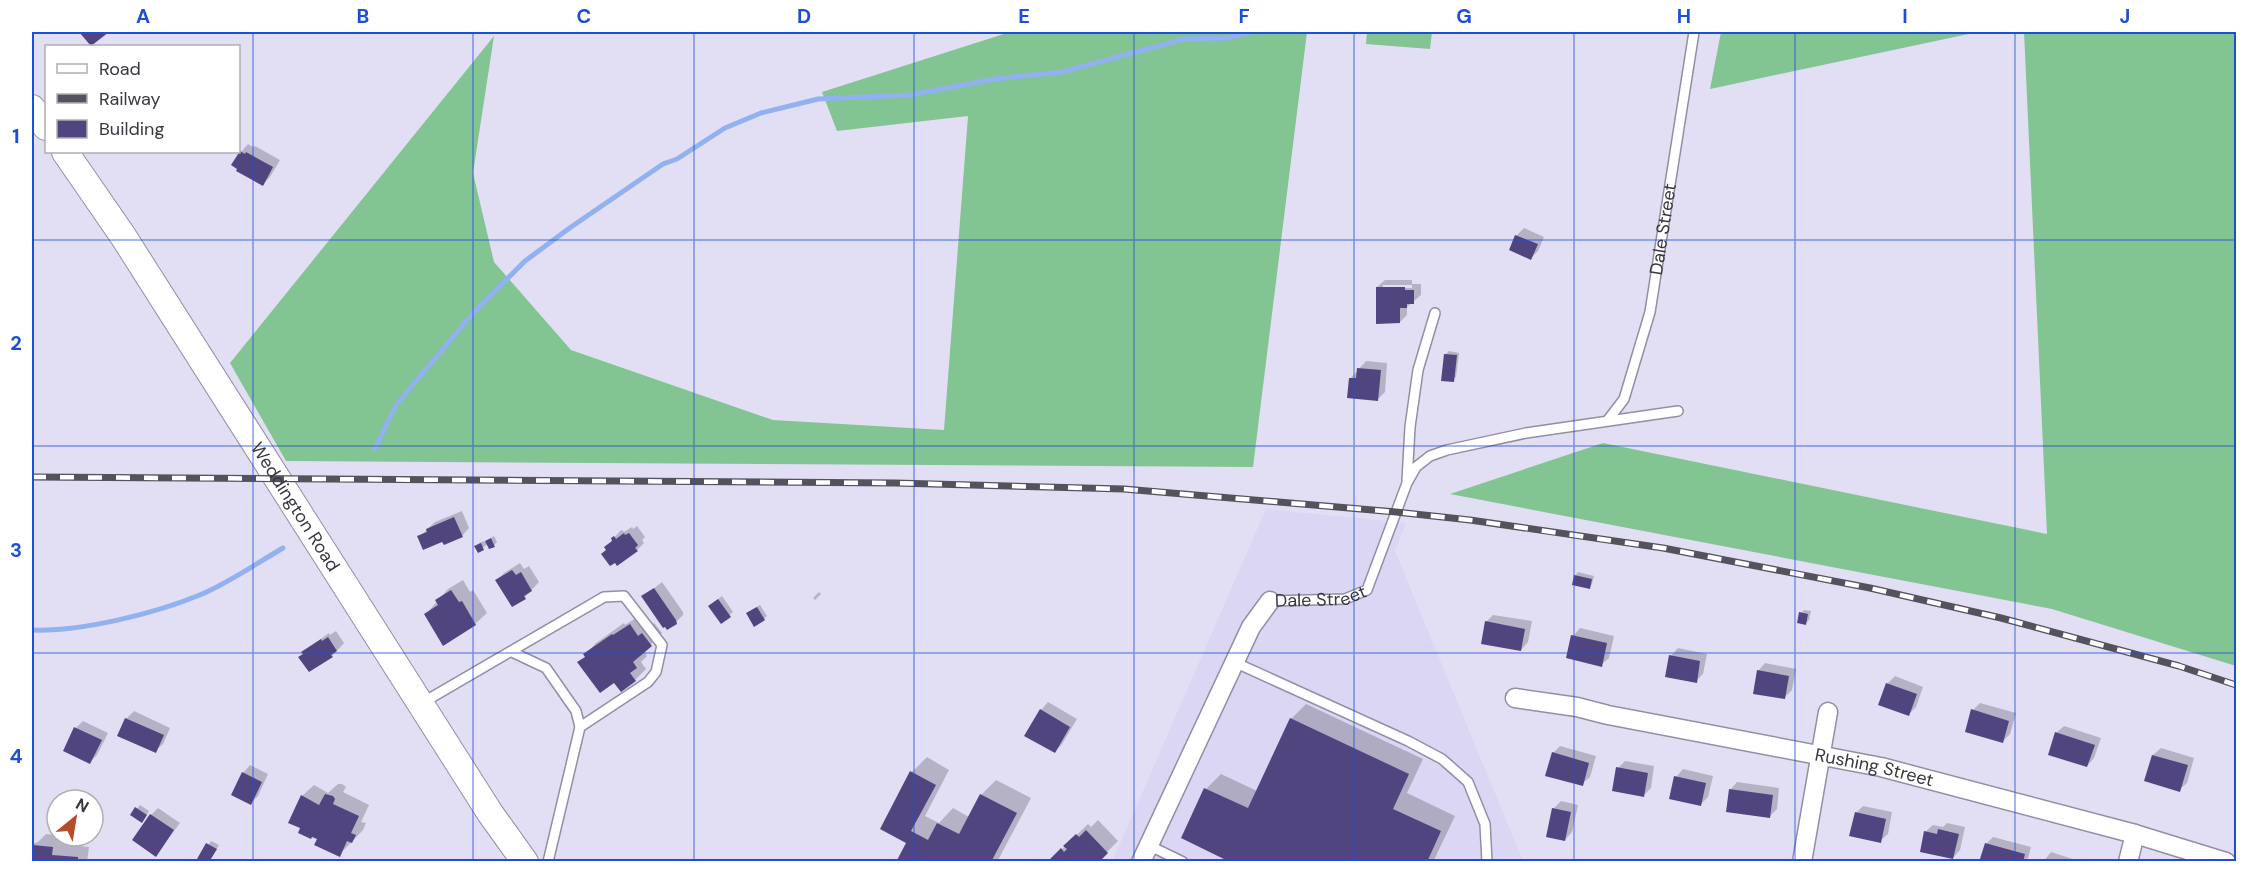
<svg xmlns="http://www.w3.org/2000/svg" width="2268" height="893" font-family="'DM Sans',sans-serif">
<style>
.built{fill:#dad6f4}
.forest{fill:#83c493}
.shadow{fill:#0003;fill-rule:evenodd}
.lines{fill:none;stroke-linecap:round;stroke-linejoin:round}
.stream{stroke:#91b1ef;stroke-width:5}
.building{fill:#514580}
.service-casing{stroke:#928fa4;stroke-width:12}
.minor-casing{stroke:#928fa4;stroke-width:21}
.secondary-casing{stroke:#928fa4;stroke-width:28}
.service{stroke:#fff;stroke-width:9}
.minor{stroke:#fff;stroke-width:18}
.secondary{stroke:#fff;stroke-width:26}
.rail-casing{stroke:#54525d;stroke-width:7}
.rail{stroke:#fff;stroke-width:4.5;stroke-dasharray:14;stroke-linecap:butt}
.grid{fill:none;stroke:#1d4ed8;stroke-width:1.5;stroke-opacity:0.55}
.labels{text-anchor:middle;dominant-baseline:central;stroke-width:6;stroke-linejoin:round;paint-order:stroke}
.street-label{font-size:18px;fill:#38363f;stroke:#fff}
.neatline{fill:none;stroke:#1d4ed8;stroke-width:2}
.grid-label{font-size:20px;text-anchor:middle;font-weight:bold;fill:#1d4ed8}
</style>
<rect width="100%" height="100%" fill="#e2dff5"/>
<path class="built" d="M1266 509 1406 523 1395 551 1523 861 1112 862Z"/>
<path class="forest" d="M1010 32H1307L1253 467 286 461 230 363 494 36 473 173 494 262 571 350 773 420 944 430 968 116 837 131 822 92Z
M1367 32H1432L1430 49 1366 44Z
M1721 32H1978L1710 89Z
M2024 32H2236V666L2052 609 1450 494 1603 443 2047 534Z"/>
<path class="shadow" d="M248 144 253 147 255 146 280 160 270 177 263 184 241 152Z
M1524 228 1544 237 1538 251 1531 258 1516 236Z
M1385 280H1412V284H1421V295L1407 307V315L1400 322 1377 287ZM1383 285H1412V288H1383Z
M1449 351 1459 353 1456 377 1453 380 1445 355Z
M1366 361 1387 363 1385 392 1377 400 1351 378Z
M462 511 469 528 462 536 443 540 419 537 435 522Z
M637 526 645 537 642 540 644 543 637 550 608 549 613 539 620 531 622 530 624 532 632 527 633 529Z
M494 536 497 542 494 545 488 544 478 551 476 547 479 543 484 541 485 542Z
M520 563 524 569 529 566 539 582 525 597 512 605 497 580 504 573Z
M1578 572 1594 576 1592 584 1589 588 1575 576Z
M463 580 470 592 473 590 487 613 475 624 444 643 426 614 448 589Z
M662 582 683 612V615L676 622 643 597Z
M819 592 821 594 815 600 813 598Z
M722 596 733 612 721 622 713 603Z
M760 605 767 616 764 619 751 610Z
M1804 610 1811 611 1809 620 1806 623 1801 613Z
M642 614 650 626 654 623 662 633 644 651 647 656 641 662 646 669 635 680 614 681 585 655 596 643 624 623 625 625Z
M1493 615 1532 621 1528 642 1521 650 1486 622Z
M1580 628 1614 636 1609 658 1601 665 1573 636Z
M336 631 344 643 332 656 303 652 329 633 330 635Z
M1678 648 1707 654 1703 674 1696 681 1671 656Z
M1765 663 1796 669 1792 690 1784 698 1758 671Z
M1895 676 1923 687 1916 707 1909 714 1887 684Z
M1048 702 1077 719 1062 744 1055 752 1041 710Z
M1980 703 2016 713 2010 734 2003 741 1973 710Z
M1306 704 1423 759 1407 793 1455 816 1433 862H1234L1183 837 1206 789 1221 774 1257 791 1291 719Z
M134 711 170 728 163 744 155 751 119 735 126 719Z
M83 721 108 733 97 755 90 762 76 728Z
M2064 726 2101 738 2094 758 2087 766 2056 733Z
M1560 746 1596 756 1590 777 1582 784 1553 753Z
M2161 748 2194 758 2187 783 2179 790 2146 780 2153 755Z
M927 757 949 770 925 816 939 823 953 808 969 817 981 795 996 780 1031 798 997 862H898L908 842 912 772Z
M1625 761 1654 766 1651 788 1643 796 1618 768Z
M250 765 268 774 258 796 251 803 243 773Z
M1683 769 1713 776 1708 797 1701 804 1676 777Z
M1737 782 1779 788 1777 809 1769 817 1730 790Z
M338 784H342L346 787 343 792 369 805 361 822 366 823 363 830 339 855 319 839 302 796 314 785 328 793Z
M1561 801 1578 805 1572 832 1565 840 1554 808Z
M140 805 149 811 145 818 132 815Z
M1863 806 1892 812 1888 834 1880 841 1856 813Z
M158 808 180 823 156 855 151 815Z
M1098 820 1118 841 1097 862H1049L1088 824 1091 827Z
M1947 823 1965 827 1960 850 1953 858 1925 832 1933 825 1943 827Z
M46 834 63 836V844L89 847 87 862H32V844L38 842Z
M1993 837 2031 847 2027 862H1981L1986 844Z
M211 841 219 845 210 860 209 862 199 858Z
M2051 852 2082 862H2043Z"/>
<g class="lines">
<path class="stream" d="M375 449 396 405 474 312 525 261 571 227 663 164 677 159 725 128 761 113 818 99 910 95 995 79 1062 72 1184 39 1228 38 1250 32
M32 630C81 632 157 613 202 594 230 582 257 563 283 548"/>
</g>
<path class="building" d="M79 32H109L91 46Z
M240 151 245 154 246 152 273 167 263 186 236 171 237 169 231 165Z
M1515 235 1538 244 1531 260 1509 250Z
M1376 287H1405V290H1414V304H1407V308H1400V323L1376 324Z
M1444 354 1457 355 1454 382 1441 381Z
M1357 368 1381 370 1378 401 1347 398 1349 378H1356Z
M454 517 463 537 444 545 442 542 423 550 417 536 427 532 426 529Z
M624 533 625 535 629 533 638 545 635 548 638 551 617 566 615 563 610 566 601 554 606 550 604 547 612 541 611 538 614 536 616 539Z
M491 538 495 547 489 549 485 541Z
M481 543 484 550 478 553 474 546Z
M512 570 516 575 521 572 532 591 524 596 526 599 512 607 495 580Z
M1574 575 1592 579 1590 589 1572 585Z
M654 588 676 620 677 624 667 630 665 627 663 628 641 596Z
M451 590 459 602 462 601 476 625 443 646 424 614 438 605 435 600Z
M718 599 731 617 721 624 708 606Z
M757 607 765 620 754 627 746 613Z
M1799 612 1808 614 1806 625 1797 623Z
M1485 621 1525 629 1521 651 1481 644Z
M630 624 638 636 642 633 652 646 633 662 637 668 630 673 636 681 621 692 614 683 600 693 577 662 585 657 583 654 612 634 613 635Z
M1571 635 1607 643 1602 667 1566 658Z
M328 637 337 651 331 655 333 657 309 672 298 657 303 654 301 652 321 639 322 641Z
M1669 655 1700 661 1697 683 1665 677Z
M1757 670 1789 676 1785 699 1753 694Z
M1886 683 1917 694 1909 716 1878 705Z
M1040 709 1070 727 1055 753 1024 736Z
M1971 709 2009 721 2003 743 1965 732Z
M125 718 164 735 156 753 117 736Z
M1290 718 1409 774 1393 809 1441 831 1427 862H1230L1181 838 1204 788 1248 808Z
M74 727 102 740 90 764 63 751Z
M2055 732 2095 745 2087 767 2048 755Z
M1552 752 1589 763 1583 786 1545 776Z
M2152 755 2188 765 2180 792 2144 781Z
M1616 767 1648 773 1644 797 1612 791Z
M910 771 936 785 911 831 928 840 937 823 959 834 980 794 1017 813 991 862H896L906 843 880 829Z
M242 772 262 782 251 805 231 795Z
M1674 776 1706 783 1701 806 1669 799Z
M1729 789 1773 795 1770 818 1726 812Z
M325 794 333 796 335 799 333 804 359 816 351 833 356 835 352 843 347 841 340 857 314 845 317 839 312 837 311 839 298 833 300 828 288 823 301 795 319 805Z
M135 807 147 815 142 823 130 815Z
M1552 808 1571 812 1565 841 1546 837Z
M1855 812 1886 819 1881 843 1849 836Z
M150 814 174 830 156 857 132 840Z
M1938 829 1959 834 1953 859 1920 852 1924 831 1937 834Z
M1086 830 1108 853 1099 862H1047L1061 848 1064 852 1067 849 1063 846 1076 834 1079 837Z
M206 843 217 849 209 862H201L197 859Z
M1985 843 2025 854 2023 862H1979Z
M33 845 53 847 52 855 78 857V862H32Z"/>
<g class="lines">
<defs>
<g id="service">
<path id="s1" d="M1608 420 1624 399 1650 312 1694 32"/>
<path d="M1407 481 1410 427 1418 370 1435 313"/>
<path id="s2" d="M1270 601 1345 599 1367 590 1407 483 1416 467 1430 456 1447 450 1526 433 1678 411"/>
<path d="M512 652 546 668 576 711 580 727 548 862"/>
<path d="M1234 662 1408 741 1442 759 1468 782 1485 824 1487 862"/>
<path d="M422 703 604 597 624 596 662 645 656 672 648 682 580 727"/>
<path d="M1148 845 1183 862"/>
</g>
<g id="minor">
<path id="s3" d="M1515 698 1577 707 1608 715 1881 767 2135 834 2226 862"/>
<path d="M1141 862 1251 627 1270 601"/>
<path d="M1802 862 1828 712"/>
<path d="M2128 862 2135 834"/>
</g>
<g id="secondary">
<path d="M32 108 46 127"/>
<path id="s4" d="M65 152 123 236 490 813 525 862"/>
</g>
</defs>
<use href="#service" class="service-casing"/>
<use href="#minor" class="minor-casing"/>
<use href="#secondary" class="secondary-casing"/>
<use href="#service" class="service"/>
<use href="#minor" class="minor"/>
<use href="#secondary" class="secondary"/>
<defs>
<path id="rail" d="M32 477 895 483 1124 489 1396 512 1470 520 1663 548 1870 588 2001 618 2179 666 2236 685"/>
</defs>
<use href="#rail" class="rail-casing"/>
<use href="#rail" class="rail"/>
</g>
<path class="grid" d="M253 32V862M473 32V862M694 32V862M914 32V862M1134 32V862M1354 32V862M1574 32V862M1795 32V862M2015 32V862M32 240H2236M32 446H2236M32 653H2236"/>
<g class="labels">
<g class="street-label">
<text stroke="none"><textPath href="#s1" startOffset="201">Dale Street</textPath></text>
<text stroke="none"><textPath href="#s4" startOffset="423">Weddington Road</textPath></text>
<text stroke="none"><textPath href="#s2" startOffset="51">Dale Street</textPath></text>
<text stroke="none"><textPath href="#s3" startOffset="366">Rushing Street</textPath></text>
</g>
</g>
<rect width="2268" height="893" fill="none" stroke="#ffffff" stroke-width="66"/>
<rect x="45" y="45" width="195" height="108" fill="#ffffff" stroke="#afafb2" stroke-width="1.5"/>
<rect x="57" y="64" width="30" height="9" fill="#ffffff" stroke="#afafb2" stroke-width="1.5"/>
<text x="99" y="75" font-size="18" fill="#38363f">Road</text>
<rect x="57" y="94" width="30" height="9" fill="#54525d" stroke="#afafb2" stroke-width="1.5"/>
<text x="99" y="105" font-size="18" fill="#38363f">Railway</text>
<rect x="57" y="120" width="30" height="18" fill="#514580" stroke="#afafb2" stroke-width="1.5"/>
<text x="99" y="135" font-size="18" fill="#38363f">Building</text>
<g transform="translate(75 818) rotate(30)"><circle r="28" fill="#ffffff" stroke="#afafb2" stroke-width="1.5"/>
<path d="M0-4.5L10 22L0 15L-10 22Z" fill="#b54d29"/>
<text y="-9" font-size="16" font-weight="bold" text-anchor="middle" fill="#38363f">N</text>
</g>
<rect x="33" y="33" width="2202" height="827" class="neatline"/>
<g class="grid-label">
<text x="143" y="23">A</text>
<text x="363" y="23">B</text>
<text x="584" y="23">C</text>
<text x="804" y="23">D</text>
<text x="1024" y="23">E</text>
<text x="1244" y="23">F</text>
<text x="1464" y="23">G</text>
<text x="1684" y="23">H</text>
<text x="1905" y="23">I</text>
<text x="2125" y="23">J</text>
<text x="16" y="143">1</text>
<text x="16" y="350">2</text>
<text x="16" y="557">3</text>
<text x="16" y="763">4</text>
</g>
</svg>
